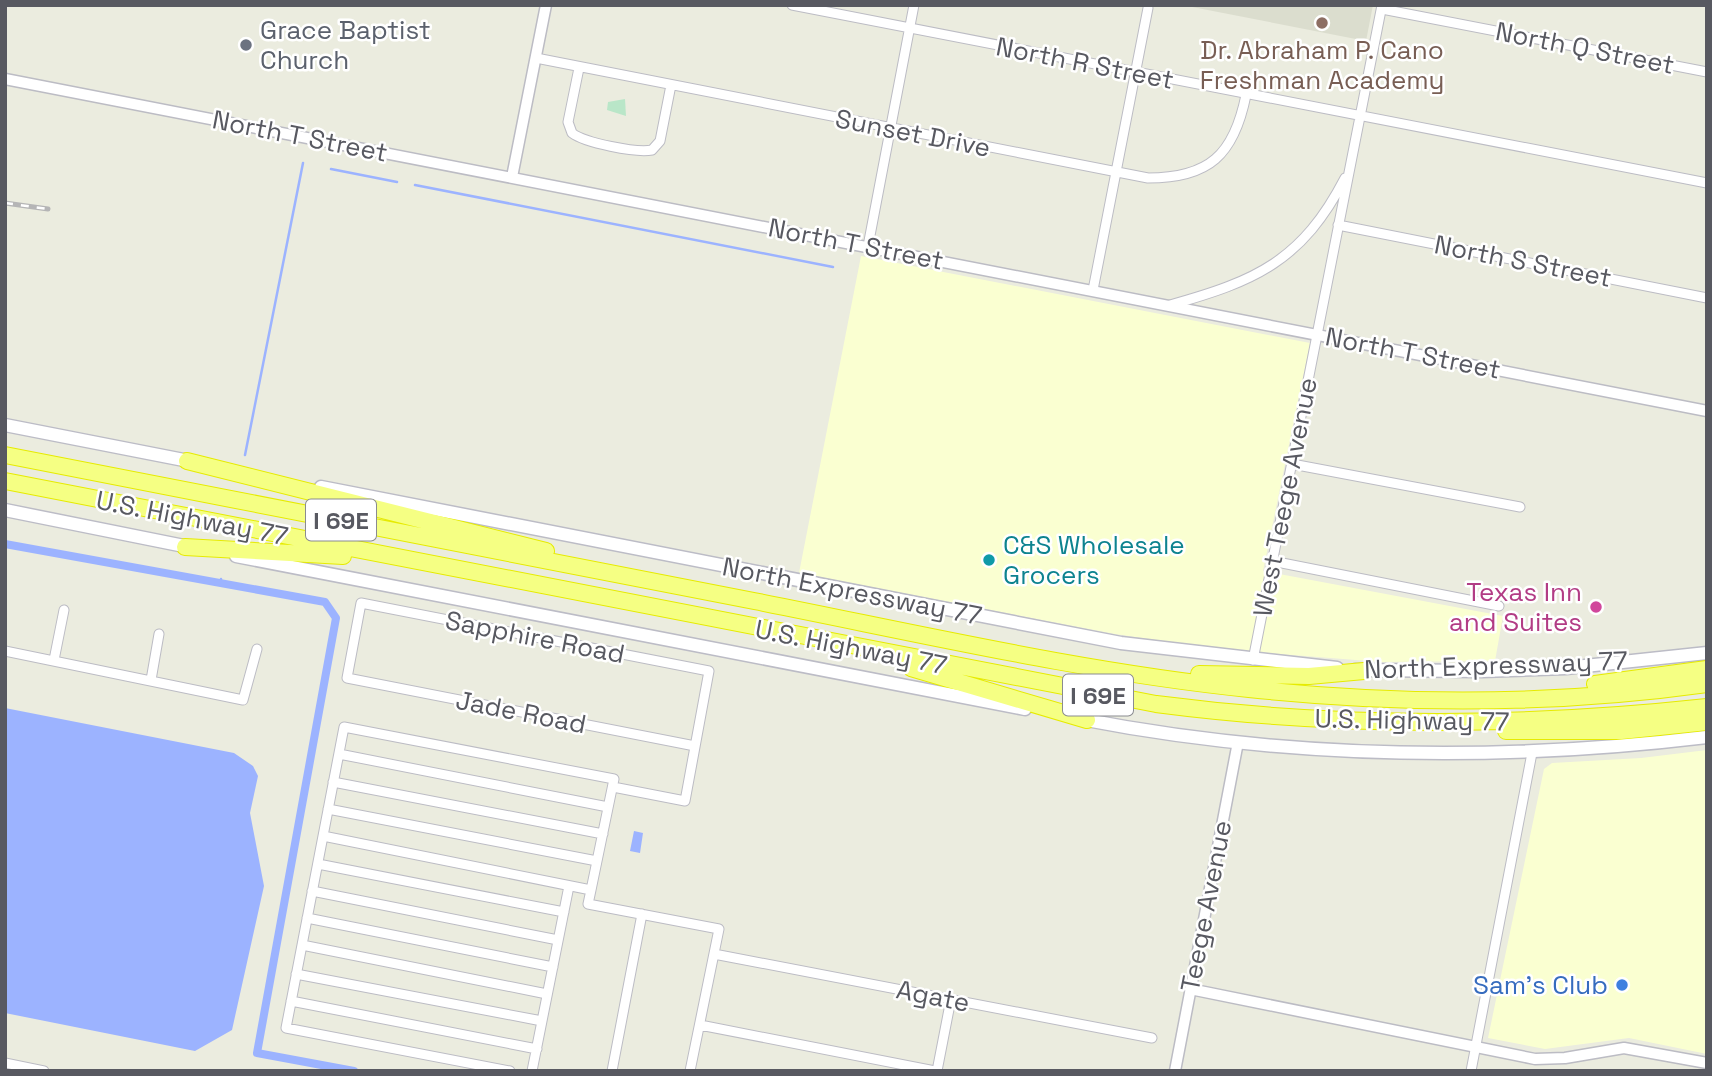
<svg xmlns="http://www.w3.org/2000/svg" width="1712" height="1076" font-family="'Space Grotesk',sans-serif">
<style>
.commercial{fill:#faffd1}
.education{fill:#dbddce}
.green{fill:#b9e6c8}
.water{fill:#9cb3ff}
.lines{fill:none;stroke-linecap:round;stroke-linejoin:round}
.stream{stroke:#9cb3ff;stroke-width:2.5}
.canal{stroke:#9cb3ff;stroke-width:8}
.minor-casing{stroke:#bcbcc4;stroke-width:11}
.tertiary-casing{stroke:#bcbcc4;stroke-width:13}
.secondary-casing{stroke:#bcbcc6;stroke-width:15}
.motorway-casing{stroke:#e6eb00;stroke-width:18}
.minor{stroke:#fff;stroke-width:9}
.tertiary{stroke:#fff;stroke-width:10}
.secondary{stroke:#fff;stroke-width:12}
.motorway{stroke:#f5ff83;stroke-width:16}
.rail-casing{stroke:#b5b5b6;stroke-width:5}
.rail{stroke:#fff;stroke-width:2.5;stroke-dasharray:8;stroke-linecap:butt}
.education-dot{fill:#8d6e63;stroke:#fff;stroke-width:2.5}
.worship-dot{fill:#6b7280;stroke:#fff;stroke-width:2.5}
.culture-dot{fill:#0f9aa8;stroke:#fff;stroke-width:2.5}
.hotel-dot{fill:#d1479c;stroke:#fff;stroke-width:2.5}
.shop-dot{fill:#3f7fe0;stroke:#fff;stroke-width:2.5}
.labels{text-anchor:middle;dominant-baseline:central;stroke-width:5;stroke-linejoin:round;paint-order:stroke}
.shield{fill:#fff;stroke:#8a8b90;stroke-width:2}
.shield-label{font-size:24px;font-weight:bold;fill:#585961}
.worship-label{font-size:26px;fill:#5b616d;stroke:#fff;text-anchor:start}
.street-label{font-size:26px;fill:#585961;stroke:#fff}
.education-label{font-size:26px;fill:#785e54;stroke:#fff}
.culture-label{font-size:26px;fill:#0d838f;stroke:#fff;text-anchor:start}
.hotel-label{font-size:26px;fill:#b23c85;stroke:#fff;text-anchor:end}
.shop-label{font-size:26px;fill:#366cbe;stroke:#fff;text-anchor:end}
</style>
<rect width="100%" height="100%" fill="#ebecdf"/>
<path class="commercial" d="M861 256 1310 343 1263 571 1503 616 1495 661 1381 662 1217 649 1115 634 799 573Z
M1707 750V1054L1629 1038 1545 1049 1488 1038 1544 769 1552 763 1641 758Z"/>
<path class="education" d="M1182 5H1373L1366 41Z"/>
<path class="green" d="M625 99 626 116 607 110 608 102Z"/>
<path class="water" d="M5 708 234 753 253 766 258 776 250 813 264 886 232 1030 195 1051 5 1013Z
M634 831 643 833 640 853 630 851Z"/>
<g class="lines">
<path class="stream" d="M331 169 397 182
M415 185 833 267
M245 455 303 163
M221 583V579"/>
<path class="canal" d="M5 544 325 602 336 618 257 1053 354 1071"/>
<defs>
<path id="minor" d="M792 5 1707 183
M1382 9 1707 72
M536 58 1148 178C1209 178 1234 155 1246 95
M579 68 568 122 572 133C585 143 636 153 652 150L660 141 671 85
M1338 225 1707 298
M868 246 914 5
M1093 290 1148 8
M1170 305C1256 281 1302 261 1345 178
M1292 464 1520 507
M1272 561 1499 606
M5 651 243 700 257 649
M54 660 64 610
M1253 660 1382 5
M151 680 159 634
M339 754 608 807
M333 782 603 834
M613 787 685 801 709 671 361 603 347 678 695 746
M328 809 597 861
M323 836 591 890 588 904 719 929 690 1071
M318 864 564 912
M312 891 558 940
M307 918 553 967
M302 945 547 994
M714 954 1152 1038
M296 974 542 1021
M291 1001 537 1049
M700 1025 935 1071
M5 1063 44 1071
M510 1071 286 1028 344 727 614 779 591 890
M532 1071 569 886
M612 1071 642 914
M937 1071 951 999
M1471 1071 1532 753"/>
<path id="tertiary" d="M5 79 1707 411
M512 177 546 5
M1190 989 1535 1059 1565 1058 1624 1048 1707 1063
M1175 1071 1238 742"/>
<path id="secondary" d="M5 425 194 462
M321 487 1121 643 1337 668
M5 510 194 548
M236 556 1025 709
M1355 670 1482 671 1566 668 1707 653
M1081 719C1287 759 1498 762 1707 737"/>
<path id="motorway" d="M5 455C255 504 504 552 754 601 917 633 1083 672 1249 689 1400 705 1556 705 1707 684
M187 461 546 551
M5 481 1156 704C1340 728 1522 727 1707 707
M185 547 343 556
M911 668 1087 720
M1199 674 1309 676 1364 671
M1595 684 1707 669
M1506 731H1621L1707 722"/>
</defs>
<use href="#minor" class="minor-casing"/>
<use href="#tertiary" class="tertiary-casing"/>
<use href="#secondary" class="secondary-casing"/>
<use href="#motorway" class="motorway-casing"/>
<use href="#minor" class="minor"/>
<use href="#tertiary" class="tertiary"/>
<use href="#secondary" class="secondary"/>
<use href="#motorway" class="motorway"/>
<defs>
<path id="rail" d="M5 203 48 209"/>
</defs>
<use href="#rail" class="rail-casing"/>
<use href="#rail" class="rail"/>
</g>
<circle class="education-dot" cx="1322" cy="23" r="7"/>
<circle class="worship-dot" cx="246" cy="45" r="7"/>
<circle class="culture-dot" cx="989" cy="560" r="7"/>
<circle class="hotel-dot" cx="1596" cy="607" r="7"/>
<circle class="shop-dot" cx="1622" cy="985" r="7"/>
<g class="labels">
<g class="shield">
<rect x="306" y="499.5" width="70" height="41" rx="5"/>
<rect x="1063" y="674.5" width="70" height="41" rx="5"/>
</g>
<g class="shield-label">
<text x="341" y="520">I 69E</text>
<text x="1098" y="695">I 69E</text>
</g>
<g class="worship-label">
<text x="260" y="30">Grace Baptist<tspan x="260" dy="30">Church</tspan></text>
</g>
<g class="street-label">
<text transform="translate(1585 48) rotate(11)">North Q Street</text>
<text transform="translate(1085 63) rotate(11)">North R Street</text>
<text transform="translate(913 133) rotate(11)">Sunset Drive</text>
<text transform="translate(300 136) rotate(11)">North T Street</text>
<text transform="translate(856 244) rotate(11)">North T Street</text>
<text transform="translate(1523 261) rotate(11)">North S Street</text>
<text transform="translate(1413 353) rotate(11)">North T Street</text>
<text transform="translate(1285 497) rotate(-79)">West Teege Avenue</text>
<text transform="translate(192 518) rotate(11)">U.S. Highway 77</text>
<text transform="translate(852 591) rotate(11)">North Expressway 77</text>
<text transform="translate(535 637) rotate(11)">Sapphire Road</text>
<text transform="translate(851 647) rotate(11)">U.S. Highway 77</text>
<text transform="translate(1496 665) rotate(-2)">North Expressway 77</text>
<text transform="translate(521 712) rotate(11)">Jade Road</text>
<text transform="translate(1412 720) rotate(1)">U.S. Highway 77</text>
<text transform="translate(1206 906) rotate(-79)">Teege Avenue</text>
<text transform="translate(933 996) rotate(11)">Agate</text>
</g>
<g class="education-label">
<text x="1322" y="50">Dr. Abraham P. Cano<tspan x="1322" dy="30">Freshman Academy</tspan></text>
</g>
<g class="culture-label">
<text x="1003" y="545">C&amp;S Wholesale<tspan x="1003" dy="30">Grocers</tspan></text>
</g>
<g class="hotel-label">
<text x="1582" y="592">Texas Inn<tspan x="1582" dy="30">and Suites</tspan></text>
</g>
<g class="shop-label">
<text x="1608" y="985">Sam's Club</text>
</g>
</g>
<rect width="1712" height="1076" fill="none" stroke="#585961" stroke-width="14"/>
</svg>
